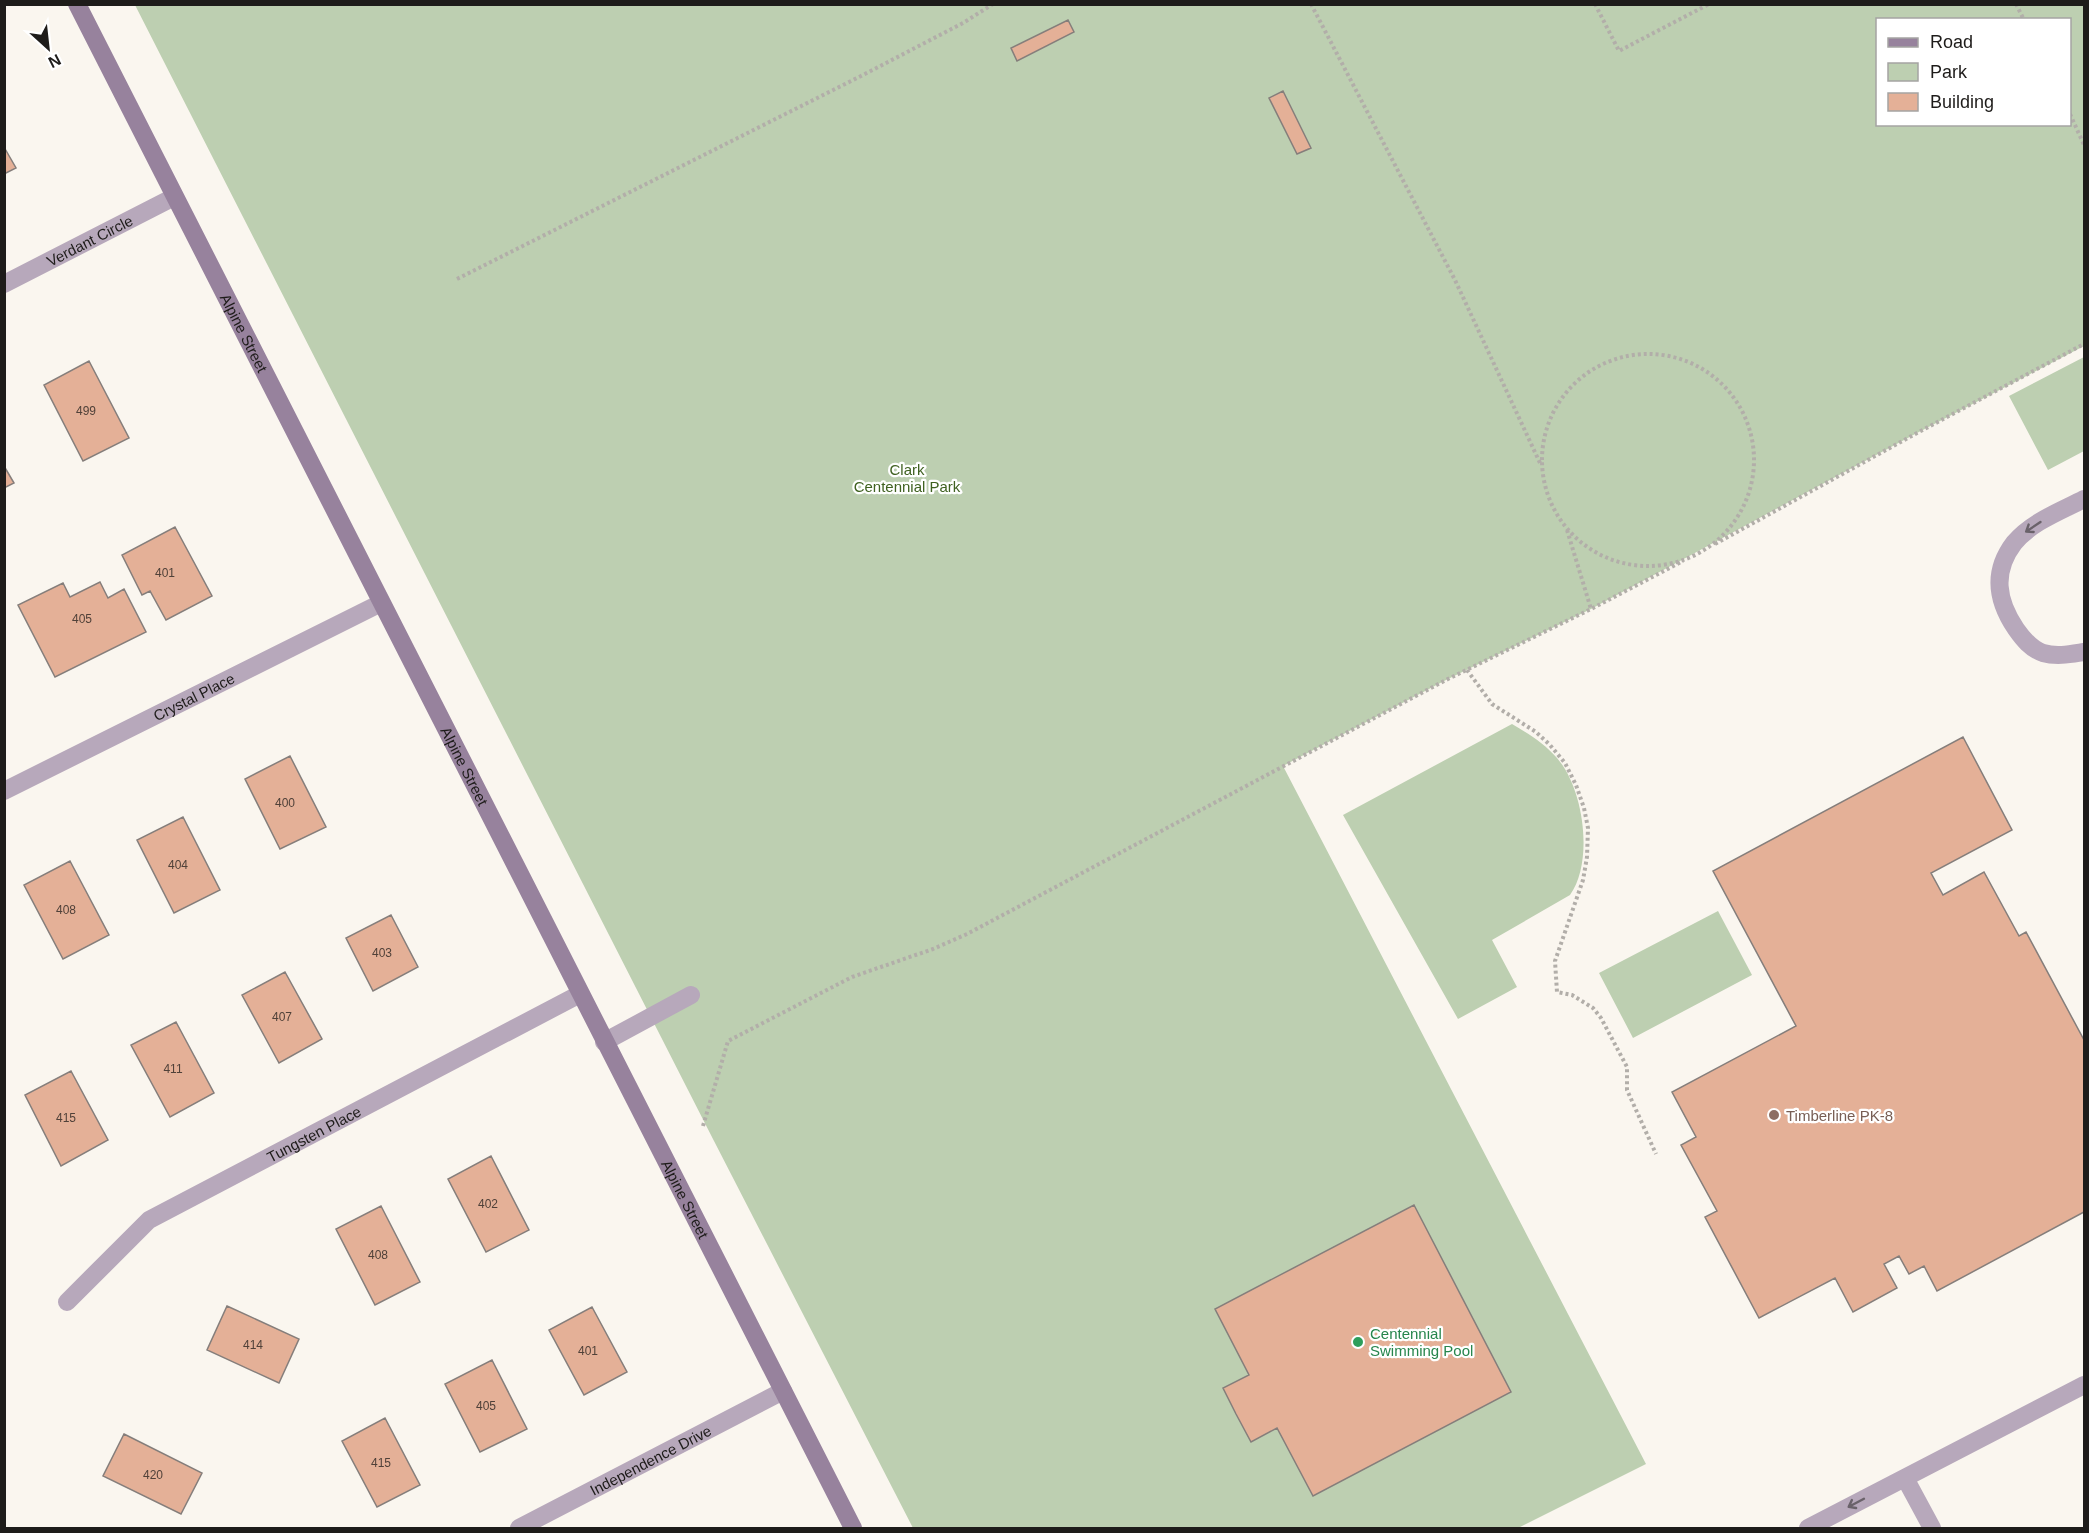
<svg xmlns="http://www.w3.org/2000/svg" width="2089" height="1533" font-family="Helvetica,sans-serif">
<style>
.green{fill:#bdcfb1;fill-rule:evenodd}
.building{fill:#e4b097;stroke:#857e7b;stroke-width:1.5}
.lines{fill:none;stroke-linecap:round;stroke-linejoin:round}
.path{stroke:#b2aea9;stroke-width:4;stroke-dasharray:3 3;stroke-linecap:butt}
.lane{stroke:#b7a8bb;stroke-width:18}
.street{stroke:#b7a8bb;stroke-width:18}
.secondary{stroke:#97829d;stroke-width:18}
.oneway{stroke:#6a626a}
.education-dot{fill:#8d6e63;stroke:#fff;stroke-width:2}
.leisure-dot{fill:#2e9e5b;stroke:#fff;stroke-width:2}
.labels{text-anchor:middle;dominant-baseline:central;stroke-width:4.5;stroke-linejoin:round;paint-order:stroke}
.number-label{font-size:12px;fill:#504139}
.street-label{font-size:15px;fill:#1e1c1a;stroke:#fff}
.park-label{font-size:15px;fill:#3f6120;stroke:#fff}
.education-label{font-size:15px;fill:#785e54;stroke:#fff;text-anchor:start}
.leisure-label{font-size:15px;fill:#27864d;stroke:#fff;text-anchor:start}
</style>
<rect width="100%" height="100%" fill="#faf6ef"/>
<path class="green" d="M135 5H2084V346L1917 433 1591 609 1446 680 1283 766 1646 1464 1518 1528H913L714 1141ZM1878 20H2070V124H1878Z
M2084 357V451L2048 470 2009 396Z
M1512 724C1529 734 1544 743 1557 758 1584 789 1594 861 1570 895L1492 940 1517 987 1458 1019 1343 815Z
M1718 911 1752 975 1633 1038 1599 973Z"/>
<path class="building" d="M1068 20 1074 32 1017 61 1011 48Z
M1283 91 1311 148 1297 154 1269 98Z
M4 147 16 168 4 174Z
M89 361 129 438 83 461 44 385Z
M4 466 14 483 4 488Z
M175 527 212 596 166 620 150 591 142 595 122 555Z
M100 582 108 598 124 589 146 632 55 677 18 605 63 583 70 597Z
M1963 737 2012 830 1931 873 1943 895 1984 872 2019 936 2026 932 2084 1040V1212L1937 1291 1924 1266 1909 1274 1899 1256 1884 1264 1897 1288 1853 1312 1835 1278 1759 1318 1705 1217 1717 1211 1681 1145 1696 1137 1672 1092 1796 1026 1713 871Z
M290 756 326 827 280 849 245 779Z
M183 817 220 890 174 913 137 840Z
M70 861 109 935 63 959 24 885Z
M391 915 418 967 373 991 346 938Z
M285 972 322 1039 279 1063 242 995Z
M176 1022 214 1093 170 1117 131 1045Z
M71 1071 108 1140 61 1166 25 1095Z
M491 1156 529 1230 486 1252 448 1179Z
M1414 1205 1511 1392 1313 1496 1277 1428 1251 1442 1236 1414 1223 1388 1249 1375 1215 1309Z
M381 1206 420 1282 375 1305 336 1229Z
M227 1306 299 1339 279 1383 207 1350Z
M592 1307 627 1372 584 1395 549 1330Z
M492 1360 527 1429 480 1452 445 1384Z
M385 1418 420 1485 377 1507 342 1441Z
M124 1434 202 1473 181 1514 103 1476Z"/>
<g class="lines">
<path class="path" d="M1311 4 1455 280 1540 463
M1595 4 1619 51 1709 4
M2016 4 2024 20
M2070 114 2084 145
M457 279 861 76 963 23 993 4
M1542 460a106 106 0 1 1 212 0a106 106 0 1 1-212 0Z
M1567 530 1591 609
M1715 544 1917 433 2084 344
M1467 670 1492 704 1536 732 1550 745 1565 763 1576 785 1584 808 1588 828 1587 857 1583 880 1555 961 1557 992 1572 995 1593 1008 1601 1018 1627 1067V1090L1656 1154
M703 1126 728 1041 852 977 933 949 967 934 1446 680 1591 609 1683 561"/>
<path class="lane" d="M2084 499C2061 511 2031 522 2014 543 1992 572 1997 601 2016 629 2023 639 2031 649 2043 653 2057 657 2071 654 2084 652
M604 1042 691 995
M1905 1478 1932 1528
M1808 1528 2084 1385"/>
<g class="street">
<path id="s1" d="M4 284 174 197"/>
<path id="s2" d="M4 791 381 603"/>
<path id="s3" d="M67 1302 149 1220 580 994"/>
<path id="s4" d="M519 1528 783 1391"/>
</g>
<path class="secondary" id="s5" d="M77 4 853 1528"/>
</g>
<defs><path id="oneway-shaft" d="M-6 0H5M1.5-3L5.5 0L1.5 3" fill="none" stroke-width="1.6" stroke-linecap="round" stroke-linejoin="round" transform="scale(1.5)"/></defs>
<g class="oneway">
<use href="#oneway-shaft" transform="translate(2033 527) rotate(146)"/>
<use href="#oneway-shaft" transform="translate(1856 1503) rotate(152)"/>
</g>
<circle class="education-dot" cx="1774" cy="1115" r="6"/>
<circle class="leisure-dot" cx="1358" cy="1342" r="6"/>
<g class="labels">
<g class="number-label">
<text x="86" y="411">499</text>
<text x="165" y="573">401</text>
<text x="82" y="619">405</text>
<text x="285" y="803">400</text>
<text x="178" y="865">404</text>
<text x="66" y="910">408</text>
<text x="382" y="953">403</text>
<text x="282" y="1017">407</text>
<text x="173" y="1069">411</text>
<text x="66" y="1118">415</text>
<text x="488" y="1204">402</text>
<text x="378" y="1255">408</text>
<text x="253" y="1345">414</text>
<text x="588" y="1351">401</text>
<text x="486" y="1406">405</text>
<text x="381" y="1463">415</text>
<text x="153" y="1475">420</text>
</g>
<g class="street-label">
<text stroke="none"><textPath href="#s1" startOffset="96">Verdant Circle</textPath></text>
<text stroke="none"><textPath href="#s5" startOffset="369">Alpine Street</textPath></text>
<text stroke="none"><textPath href="#s2" startOffset="212">Crystal Place</textPath></text>
<text stroke="none"><textPath href="#s5" startOffset="855">Alpine Street</textPath></text>
<text stroke="none"><textPath href="#s3" startOffset="302">Tungsten Place</textPath></text>
<text stroke="none"><textPath href="#s5" startOffset="1341">Alpine Street</textPath></text>
<text stroke="none"><textPath href="#s4" startOffset="148">Independence Drive</textPath></text>
</g>
<g class="park-label">
<text x="907" y="469">Clark<tspan x="907" dy="17">Centennial Park</tspan></text>
</g>
<g class="education-label">
<text x="1786" y="1115">Timberline PK-8</text>
</g>
<g class="leisure-label">
<text x="1370" y="1333">Centennial<tspan x="1370" dy="17">Swimming Pool</tspan></text>
</g>
</g>
<rect width="2089" height="1533" fill="none" stroke="#1e1c1a" stroke-width="12"/>
<rect x="1876" y="18" width="195" height="108" fill="#ffffff" stroke="#a5a4a3" stroke-width="1.5"/>
<rect x="1888" y="38" width="30" height="9" fill="#97829d" stroke="#a5a4a3" stroke-width="1.5"/>
<text x="1930" y="48" font-size="18" fill="#1e1c1a">Road</text>
<rect x="1888" y="63" width="30" height="18" fill="#bdcfb1" stroke="#a5a4a3" stroke-width="1.5"/>
<text x="1930" y="78" font-size="18" fill="#1e1c1a">Park</text>
<rect x="1888" y="93" width="30" height="18" fill="#e4b097" stroke="#a5a4a3" stroke-width="1.5"/>
<text x="1930" y="108" font-size="18" fill="#1e1c1a">Building</text>
<g transform="translate(48 48) rotate(153)" stroke="#ffffff" stroke-width="4.5" paint-order="stroke">
<path d="M0-4.5L10 22L0 15L-10 22Z" fill="#1e1c1a"/>
<text y="-9" font-size="16" font-weight="bold" text-anchor="middle" fill="#1e1c1a">N</text>
</g>
</svg>
